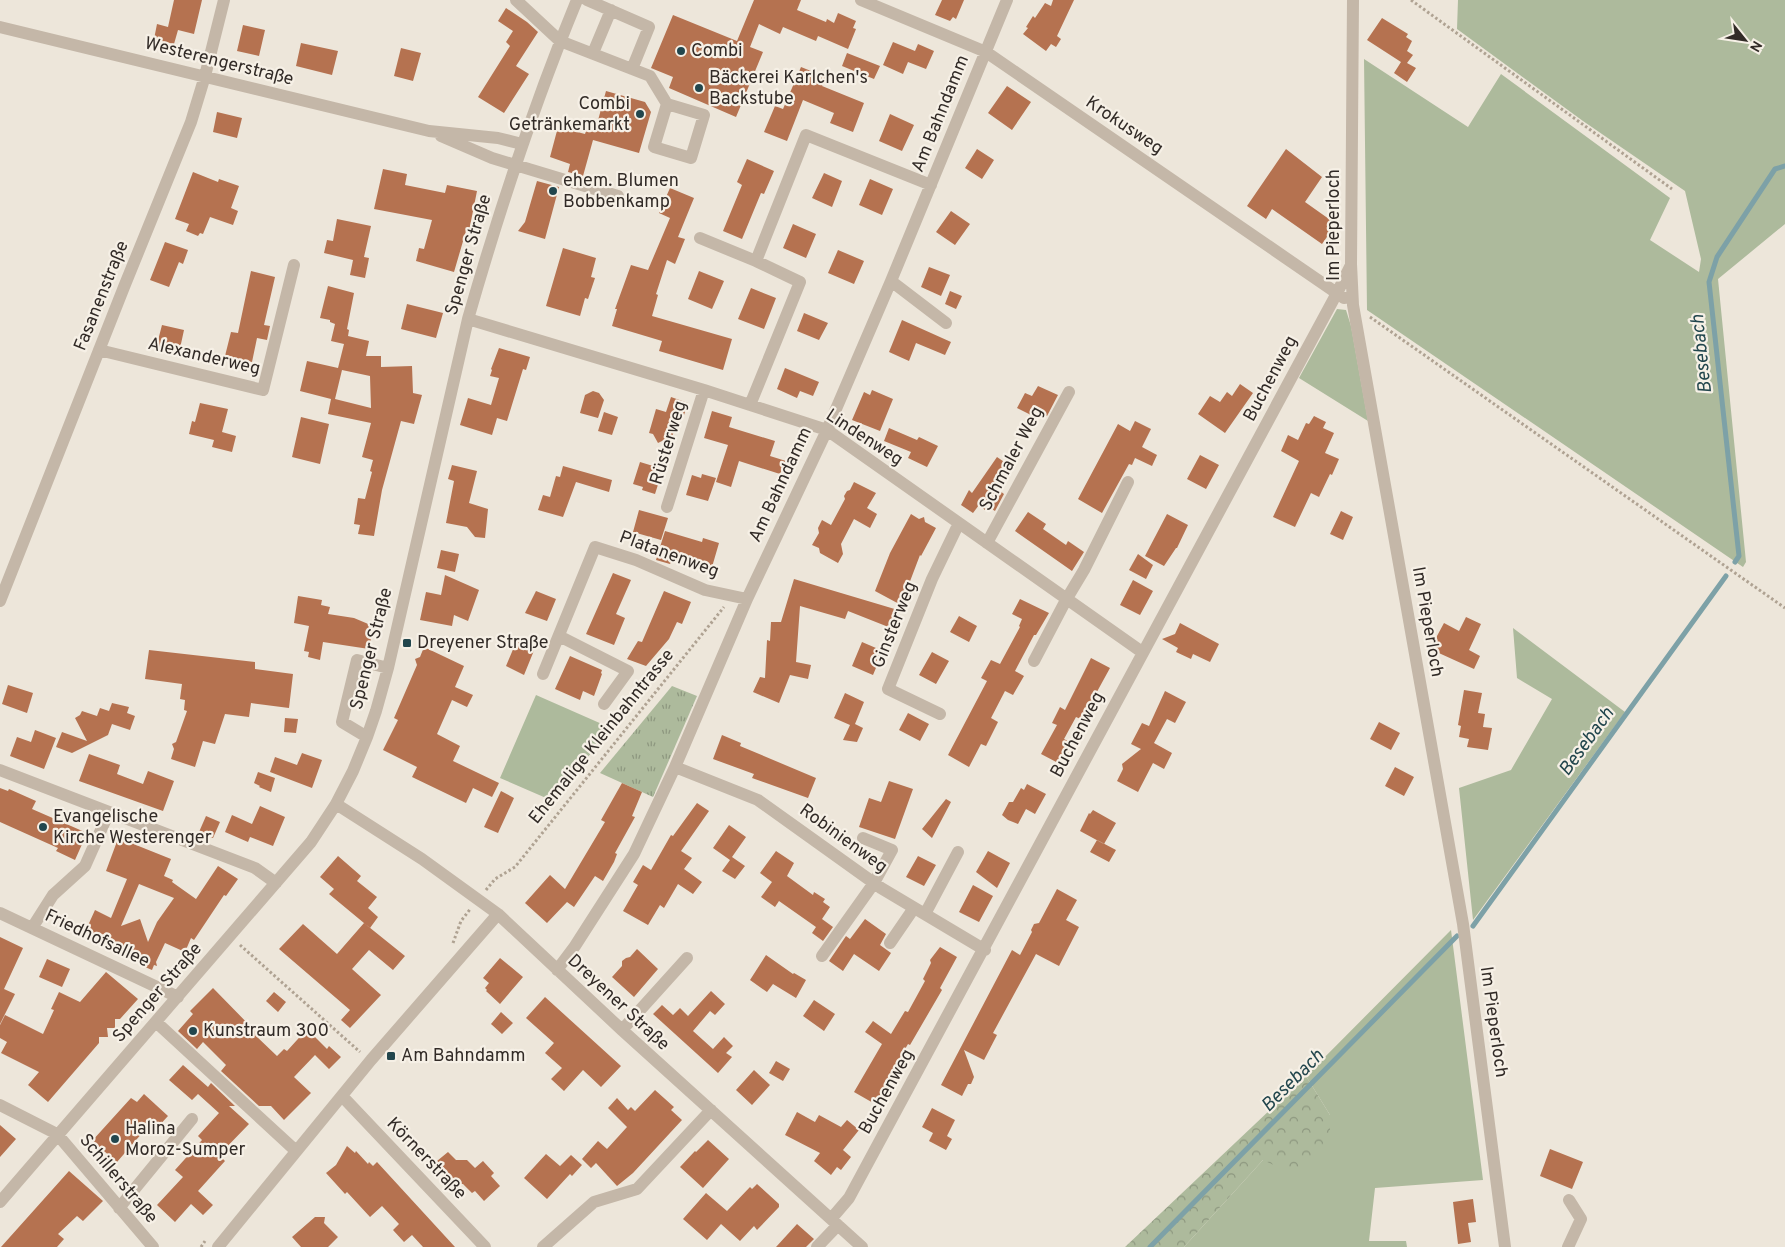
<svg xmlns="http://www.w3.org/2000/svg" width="1785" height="1247" font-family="Overpass,sans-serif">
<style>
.grass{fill:#adba9c}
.forest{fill:url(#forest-crowns)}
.park{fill:url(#park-tufts)}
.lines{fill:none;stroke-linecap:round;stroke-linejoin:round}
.stream{stroke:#7da1a7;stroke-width:5}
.building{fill:#b57250;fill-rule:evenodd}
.path{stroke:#afa292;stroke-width:3;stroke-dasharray:2.5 2.5;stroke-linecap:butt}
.minor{stroke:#c4b7a8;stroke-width:12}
.poi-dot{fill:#22464d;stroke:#f6f0e6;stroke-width:2}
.labels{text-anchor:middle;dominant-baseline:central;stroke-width:4.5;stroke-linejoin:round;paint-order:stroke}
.poi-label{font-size:18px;fill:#322b27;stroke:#f6f0e6;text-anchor:start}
.street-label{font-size:18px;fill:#322b27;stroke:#f6f0e6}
.water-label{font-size:19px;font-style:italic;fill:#22464d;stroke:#f6f0e6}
</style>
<defs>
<pattern id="forest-crowns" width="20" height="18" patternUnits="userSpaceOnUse" patternTransform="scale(1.25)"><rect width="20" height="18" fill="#adba9c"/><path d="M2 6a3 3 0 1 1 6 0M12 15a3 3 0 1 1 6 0" fill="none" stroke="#8d977f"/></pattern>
<pattern id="park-tufts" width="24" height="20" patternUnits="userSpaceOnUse" patternTransform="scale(1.25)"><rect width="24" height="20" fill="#adba9c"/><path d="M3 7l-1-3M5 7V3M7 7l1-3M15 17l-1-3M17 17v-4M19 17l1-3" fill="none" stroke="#8d977f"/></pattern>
</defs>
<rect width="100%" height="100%" fill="#ede6da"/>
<path class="grass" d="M1458 0H1785V224L1718 279 1746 562 1743 567 1367 310 1364 59 1468 127 1501 74 1670 198 1650 240 1699 272 1701 259 1685 191 1583 121 1457 29Z
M1337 309 1346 310 1351 326 1368 421 1299 378Z
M1513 628 1625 712 1473 920 1459 788 1511 770 1552 699 1517 678Z
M536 695 611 728 553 801 500 778Z
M1451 930 1483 1180 1375 1188 1369 1241H1406L1407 1247H1184L1263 1160 1330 1115 1306 1076Z"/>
<path class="forest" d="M1306 1076 1330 1115V1148L1299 1177 1263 1160 1184 1247H1125Z"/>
<path class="park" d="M672 686 697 696 653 797 600 773Z"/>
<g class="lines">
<path class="stream" d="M1735 562 1739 556 1709 282 1717 257 1775 169 1785 166
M1473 926 1726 576
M1150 1247 1457 936"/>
</g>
<path class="building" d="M174 0H202L194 34 178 30 174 44 154 39 157 24 168 27Z
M754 0H801L797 10 826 22 827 19 834 23 838 13 856 21 853 28 856 29 848 49 818 36 816 41 783 27 780 34 759 24 750 47 763 52 736 117 669 88 673 77 651 68 673 15 737 41Z
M942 0H964L956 19 953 17 950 21 935 15Z
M1053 0H1074L1057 36 1061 39 1056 47 1051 44 1046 51 1023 34 1028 28 1026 27 1033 16 1035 18 1045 3 1051 6Z
M506 8 527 22 538 32 516 66 529 74 504 113 478 97 510 46 506 42 513 31 498 21Z
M1382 18 1408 34 1406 37 1412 41 1407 51 1413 55 1407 63 1416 68 1407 82 1394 73 1401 62 1367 40Z
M243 25 265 30 259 56 237 51Z
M893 42 915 51 918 44 934 51 926 69 908 62 903 74 883 65Z
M301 43 338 51 332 75 296 66Z
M401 48 421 53 413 81 394 76Z
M847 53 880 66 874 79 842 66Z
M801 67 826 77 822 86 864 103 853 132 830 123 834 113 803 100 787 141 764 132 775 106 783 109Z
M1007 86 1031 102 1012 130 988 113Z
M606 91 645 102 651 112 639 153 593 140 583 176 568 172 570 164 550 157 558 127 585 134 589 122 597 124Z
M217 112 242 118 237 138 213 132Z
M890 114 914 125 902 151 879 141Z
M977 149 994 160 982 179 965 168Z
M1286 149 1322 177 1305 202 1336 224 1322 244 1272 209 1266 219 1247 206Z
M747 159 774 171 764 194 761 193 742 239 723 231 742 185 737 182Z
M383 169 407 174 405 185 445 193 447 185 477 191 469 231H466L454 272 416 261 419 248 424 249 432 220 374 209Z
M193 172 218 182 219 179 239 186 231 208 238 211 233 225 210 217 203 234 200 233 198 236 186 231 189 224 175 219Z
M824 173 842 181 832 207 812 198Z
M870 179 893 189 882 215 859 205Z
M537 181 559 187 545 239 518 231 525 222Z
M670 188 694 198 678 237 685 239 675 264 667 260 656 294 658 295 652 316 732 339 723 370 659 351 662 341 612 326 617 309H615L631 265 648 270 670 218 659 213Z
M951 211 970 224 955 245 936 232Z
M337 219 371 226 364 257 369 258 365 278 350 275 353 260 324 253 327 240 333 241Z
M793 224 816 234 806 258 783 248Z
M165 242 188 250 183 264 179 262 169 287 150 280Z
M563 248 596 258 591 277 595 278 588 299 585 298 580 316 546 306Z
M838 250 864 261 854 284 828 273Z
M929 267 950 275 941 296 921 287Z
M251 271 275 277 264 325 270 326 267 340 257 338 252 362 225 356 231 332 238 333Z
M699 271 724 281 712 309 688 299Z
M328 286 354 293 347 329 349 330 348 336 369 341 366 356H381V367L412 366 413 393 422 395 414 424 401 421 382 490 374 536 358 534 360 525 354 524 358 498 365 499 372 472 370 471 373 460 362 457 371 423 328 414 331 399 300 391 307 361 338 368 344 344 331 341 335 324 330 322V320L320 318ZM342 370 370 376 371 408 335 399Z
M751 288 776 298 764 329 738 319Z
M950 291 962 296 956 309 945 304Z
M407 304 443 313 436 338 401 329Z
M804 313 828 323 819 340 797 331Z
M902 320 951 342 945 355 916 343 909 361 889 352Z
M162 325 184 330 179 353 156 348Z
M499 348 530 357 526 370 523 369 507 421 497 418 492 435 460 425 468 398 491 405 499 378 490 376 492 370 491 369Z
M785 368 819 382 813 396 800 391 797 398 777 389Z
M1240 384 1253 393 1225 433 1198 414 1210 396 1220 402 1227 392 1232 396Z
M1038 386 1058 395 1047 416 1038 412 1035 417 1017 408 1025 393 1032 396Z
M872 390 893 399 880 431 852 420 864 392 870 395Z
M593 391 599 393 604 400 598 418 580 413 585 395Z
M671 397 688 403 683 418 679 416 671 440 668 438 658 443 653 434 649 433 656 409 666 412Z
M200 403 228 409 222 432 236 436 232 452 212 447 214 440 189 434 192 421 195 422Z
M712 411 732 417 729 427 775 441 770 456 786 461 780 474 739 461 731 487 716 482 728 445 704 438Z
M604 412 618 417 612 435 598 431Z
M1314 416 1326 422 1323 428 1334 433 1325 453 1339 459 1332 475 1330 474 1319 497 1311 493 1295 527 1273 517 1299 461 1281 451 1288 435 1298 440 1306 423 1309 424Z
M301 417 329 424 320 464 292 457Z
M1135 421 1151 429 1142 447 1157 455 1152 466 1135 458 1132 465 1129 464 1102 513 1078 499 1118 424 1130 431Z
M889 428 917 440 919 437 938 446 927 467 908 458 911 452 884 441Z
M1200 455 1219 465 1206 489 1187 479Z
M997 457 1013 468 1005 479 1001 477 995 487 1004 494 995 511 987 506 985 510 979 505 973 513 961 505 969 490 972 493Z
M640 462 663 469 655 494 642 490 643 487 633 484Z
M452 465 477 471 469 503 488 509 485 538 475 537 467 527 446 523 454 481 448 479Z
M563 466 612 480 609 492 576 482 563 517 538 510 543 495 550 497 556 476 560 477Z
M702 474 716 478 708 501 686 495 692 475 701 478Z
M854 482 876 493 867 508 877 514 870 528 854 519 841 544 843 554 838 563 820 553 819 548 812 545 819 533 818 528 822 520 831 525 845 499 844 496 847 491 850 490Z
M639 510 668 518 661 540 633 532Z
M1341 511 1353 517 1343 540 1330 534Z
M1028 512 1046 524 1043 529 1066 545 1068 541 1084 552 1072 571 1015 531Z
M911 514 919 519 924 517 925 522 936 528 921 556 920 555 901 605 875 591 890 553Z
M1167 514 1188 525 1177 548H1176L1164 566 1145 556Z
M665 531 702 542 703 538 719 543 712 567 696 562 695 566 672 560 670 564 656 560Z
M441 550 459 554 455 572 437 568Z
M1138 554 1153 565 1146 579 1129 570Z
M613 573 631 580 616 614 625 618 614 645 586 634Z
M445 575 479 590 468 621 454 615 452 626 420 620 426 592 441 595Z
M794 579 898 610 891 628 848 611 845 619 800 606 796 662 811 665 808 679 790 675 779 703 753 692 760 677 765 678 767 640 770 641 771 622H781Z
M1133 580 1153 591 1140 615 1120 605Z
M536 591 556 599 547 621 525 613Z
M664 591 691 602 682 624 677 622 669 639 646 666 627 659 638 641 642 642Z
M298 596 322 600 321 605 330 607 328 614 354 618 373 626 369 649 323 642 320 660 308 657 309 652 304 651 309 626 294 623Z
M1020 599 1049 613 1036 635H1034L1015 671 1024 676 1013 695 1005 691 991 718 998 722 986 746 981 744 969 767 948 755 987 681 981 678 991 660 1000 664 1020 627 1019 626 1022 619 1012 614Z
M959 616 977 626 969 642 950 632Z
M1466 617 1481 624 1469 650 1480 656 1474 669 1430 649 1444 623 1459 631Z
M1180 623 1219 644 1210 662 1193 654 1191 659 1176 652 1178 648 1162 639 1175 634Z
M517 640 535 648 524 675 506 666Z
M862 642 883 651 873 675 852 666Z
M424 647 464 666 455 687 473 695 467 707 452 700 437 734 460 746 453 761 499 783 492 797 473 788 466 803 412 777 417 767 383 750 398 720 394 718 417 665 415 659 420 657Z
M149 650 255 662V669L293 674 289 708 251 703 249 717 225 714 215 744 203 741 195 767 171 759 174 749 172 744 176 742 187 711 184 710 185 700 180 699 182 684 145 679Z
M932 652 949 661 936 684 919 675Z
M570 656 602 670 601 673 602 674 594 696 583 691 580 700 555 689Z
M1091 658 1110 668 1093 699 1096 700 1085 721 1076 717 1064 739 1073 744 1062 765 1041 754 1057 725 1052 723 1060 707 1065 710Z
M8 685 33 693 27 713 2 704Z
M1464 690 1482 693 1478 713 1485 714 1483 727 1492 728 1488 750 1467 747 1469 739 1459 737 1461 726 1458 725Z
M1165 691 1186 702 1175 723 1167 719 1154 743 1172 753 1164 769 1153 763 1138 792 1117 781 1123 769 1122 764 1141 749 1131 744 1142 723 1149 726Z
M845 693 864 702 855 724 863 728 857 742 843 740 850 725 834 718Z
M112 703 129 707 127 713 135 716 130 730 112 724 108 735 72 753 56 747 62 732 87 741 75 718 80 715 82 711 97 716 100 708 109 711Z
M908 713 929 724 920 741 899 730Z
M285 718 298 719 296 733 284 732Z
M1379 722 1400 733 1391 750 1370 739Z
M35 730 56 738 44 769 10 756 17 737 31 742Z
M722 735 741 743 740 746 816 778 808 798 752 778 754 774 713 759Z
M302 753 322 760 312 788 270 772 275 757 297 765Z
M89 754 120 765 117 774 143 784 148 771 174 781 163 811 79 781Z
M1395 767 1414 777 1404 796 1385 786Z
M258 772 275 778 271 792 259 787 260 786 254 783Z
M889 781 913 789 895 839 859 827 869 798 881 802Z
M622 783 642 792 632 816 635 817 615 853 617 854 614 862 603 881 595 876 574 907 567 902 547 923 525 903 550 875 565 889 605 822 601 820Z
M1027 784 1046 794 1035 814 1026 809 1018 824 1008 820 1002 815 1009 802H1013L1021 788 1024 790Z
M0 788 8 791 9 789 36 801 32 809 87 833 75 860 56 851 58 848 0 822Z
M501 791 514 798 498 833 484 827Z
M946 799 951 802 932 838 922 829Z
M697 803 709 811 681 851 692 858 684 869 702 882 693 894 678 884 664 908 660 905 648 925 623 911 638 885 633 882 643 865 651 870 671 835 673 836Z
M260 806 285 817 273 846 250 837 248 842 225 832 232 815 252 824Z
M1093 810 1116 823 1104 844 1080 831 1089 813 1090 814Z
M206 816 220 822 213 838 199 832Z
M729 825 746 837 732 857 745 866 735 879 722 871 730 860 713 848Z
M119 836 137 843 136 845 171 859 164 876 173 880 172 882 196 899 218 866 238 879 226 896 224 895 194 940 191 938 185 952 165 943 156 962 157 966 154 965 152 970 138 964 140 958 85 932 95 910 111 918 127 879 106 871ZM139 884 174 898 157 922 148 942 140 919 121 926Z
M1097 840 1116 850 1109 862 1090 852Z
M776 851 794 863 787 876 813 895 814 892 825 899 823 902 830 907 822 919 833 927 823 941 812 933 816 927 779 901 775 907 761 897 772 882 760 873Z
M988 851 1010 863 997 888 976 872Z
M338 856 361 876 357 881 377 897 368 908 378 917 370 928 329 894 334 889 320 877Z
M918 856 936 865 924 886 906 877Z
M973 885 993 896 979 922 959 912Z
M1057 889 1077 900 1066 920 1079 927 1059 966 1036 954 993 1033 997 1035 984 1060 964 1050 974 1077 971 1084H968L962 1096 941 1085 1012 950 1020 955 1032 932 1031 930 1034 924 1039 923Z
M865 919 886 934 880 945 891 953 879 971 854 954 843 971 829 961 846 936 850 939Z
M364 923 405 956 393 970 369 950 352 969 381 995 350 1028 341 1020 350 1010 279 949 303 924 337 954Z
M0 937 23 948 4 989 15 994 0 1024Z
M940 947 957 957 940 988 942 990 910 1045 908 1044 888 1078 889 1079 875 1104 854 1092 882 1044 865 1032 873 1021 891 1034 905 1011 908 1012 925 981 923 979 931 963 930 960Z
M637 949 658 969 634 997 612 977 622 966V961L626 958 630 957Z
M766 955 793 974 794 973 806 980 796 998 773 984 767 992 750 980Z
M500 958 523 977 500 1004 486 991 487 990 485 988 489 983 483 978Z
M47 959 70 969 62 987 39 977Z
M106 972 138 999 120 1019H115V1028H107L108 1037H99V1043L48 1102 28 1085 39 1072 1 1053 7 1042 0 1038V1025L5 1015 43 1034 54 1010 51 1009 59 992 80 1002Z
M213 988 257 1033 255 1035 277 1056 284 1049 287 1051 307 1029 327 1049 329 1046 341 1057 329 1069 315 1055 294 1077 311 1093 284 1120 271 1106H259L221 1071 226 1065 203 1042 197 1049 178 1031 193 1014 190 1011Z
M711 991 725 1004 715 1015 710 1011 693 1031 713 1049 724 1037 733 1046 726 1053 732 1057 718 1073 653 1014 662 1005 673 1015 680 1008 688 1016Z
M274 992 286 1002 278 1012 266 1001Z
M545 997 621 1066 601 1087 583 1070 564 1091 551 1079 562 1068 545 1053 554 1043 526 1018Z
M814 1000 835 1014 824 1031 803 1016Z
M501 1012 513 1023 502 1034 491 1024Z
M776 1061 790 1069 783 1081 769 1073Z
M183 1065 208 1087 211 1083 235 1106H229L249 1124 219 1155 225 1161 198 1191 213 1205 203 1215 191 1204 175 1222 157 1205 183 1177 175 1170 202 1140 198 1136 219 1113 198 1094 192 1100 169 1080Z
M754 1070 770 1085 752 1105 736 1090Z
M655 1090 674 1107 671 1110 682 1120 633 1173 617 1186 596 1163 591 1168 582 1159 598 1141 607 1149 627 1127 608 1108 617 1098 628 1110 631 1107 635 1111Z
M144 1094 168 1116 156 1129 150 1124 117 1162 92 1141 131 1098 137 1102Z
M932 1108 955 1120 947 1136 952 1139 946 1150 929 1141 933 1133 922 1127Z
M797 1112 815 1122 819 1115 841 1127 847 1120 859 1130 843 1150 851 1157 841 1170 837 1167 831 1175 814 1161 820 1153 785 1135Z
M0 1125 16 1139 0 1157Z
M708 1140 729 1159 703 1188 680 1167 695 1151 696 1152Z
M347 1146 355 1153 356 1151 368 1164 369 1162 373 1166 377 1162 455 1247H423L412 1235 404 1242 393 1230 399 1224 382 1206 370 1217 347 1192 345 1194 326 1173 336 1165Z
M1550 1149 1583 1162 1572 1189 1540 1176Z
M448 1152 456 1160H467L475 1168 483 1161 494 1173 491 1176 500 1186 484 1201 475 1191 472 1193 463 1184H458L437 1161Z
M546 1154 560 1166 571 1155 582 1165 572 1176 570 1174 547 1199 524 1178Z
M69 1171 103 1201 83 1221 77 1216 58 1234 64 1239 57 1247H1Z
M757 1184 779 1204V1207L757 1230 754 1226 740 1241 721 1224 707 1240 683 1219 706 1193 727 1211 750 1187 752 1189Z
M1473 1199 1476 1222 1468 1223 1471 1242 1458 1244 1453 1202Z
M315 1217H325L324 1223 338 1237 328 1247H301L292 1237Z
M797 1224 814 1239 806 1247H776Z"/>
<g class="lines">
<path class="path" d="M1411 0 1672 189
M1370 317 1785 608
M486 890 495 879 515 867 724 607
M453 943 461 921 471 908
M240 945 360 1052
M201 1247 205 1241"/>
<path class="minor" d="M516 0 560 41 650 76 667 104 704 115 691 158 654 147 667 104
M587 0 649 27 632 69
M861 0 986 52 1344 298
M1353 0 1351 264 1353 305 1463 924 1505 1247
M0 27 429 131 498 138 522 144
M593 53 611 10
M441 136 492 158 618 196
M700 238 756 261
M891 281 946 323
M468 319 704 390 827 430 1142 652
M99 350 263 390 294 265
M750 405 800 282 756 261 806 135 931 185
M667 507 704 390
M987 543 1069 392
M0 601 124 287 191 122 205 76 224 0
M559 636 628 671 604 704
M1034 661 1066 600 1084 570 1128 482
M543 674 595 547 636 560 705 590 747 599
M940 714 888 689 932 579 959 523
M367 737 342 722 357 660 388 668
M675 767 758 800 881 888 985 950
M0 770 255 868 276 883
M336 804 422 859 498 914 622 1030 862 1247
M0 913 178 997
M925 914 958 852
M32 928 53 895 85 866 109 812
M890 943 914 908
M822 956 874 883 892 850 863 838
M557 970 575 946 634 854 675 767 747 599 827 430 891 281 1007 0
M156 1022 296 1151
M622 1030 687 958
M342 1096 485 1247
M0 1105 57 1134 153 1247
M0 1202 311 842 336 804 353 771 367 737 376 711 388 668 468 319C499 211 534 104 577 0
M119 1208 192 1119
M831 1219 849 1198C1013 898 1173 595 1337 293L1350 267
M218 1247 371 1060 498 914
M543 1247 594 1202 637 1189 711 1110
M817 1247 838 1225
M1568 1247 1581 1219 1569 1200"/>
</g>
<g class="poi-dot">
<circle cx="681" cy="51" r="5"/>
<circle cx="699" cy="88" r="5"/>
<circle cx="640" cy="114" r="5"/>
<circle cx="553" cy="191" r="5"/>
<rect x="402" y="638" width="10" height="10" rx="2.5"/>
<circle cx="43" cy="827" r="5"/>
<circle cx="193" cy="1031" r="5"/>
<rect x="386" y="1051" width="10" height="10" rx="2.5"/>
<circle cx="115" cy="1139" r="5"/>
</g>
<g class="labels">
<g class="poi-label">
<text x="691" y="51">Combi</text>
<text x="709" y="78">Bäckerei Karlchen's<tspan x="709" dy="21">Backstube</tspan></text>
<text x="630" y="104" text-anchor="end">Combi<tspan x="630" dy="21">Getränkemarkt</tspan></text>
<text x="563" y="181">ehem. Blumen<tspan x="563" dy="21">Bobbenkamp</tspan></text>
<text x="417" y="643">Dreyener Straße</text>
<text x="53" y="817">Evangelische<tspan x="53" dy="21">Kirche Westerenger</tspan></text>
<text x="203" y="1031">Kunstraum 300</text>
<text x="401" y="1056">Am Bahndamm</text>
<text x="125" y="1129">Halina<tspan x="125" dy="21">Moroz-Sumper</tspan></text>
</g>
<g class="street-label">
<text transform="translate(219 62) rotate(14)">Westerengerstraße</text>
<text transform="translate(941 114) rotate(-68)">Am Bahndamm</text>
<text transform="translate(1124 126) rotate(34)">Krokusweg</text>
<text transform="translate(1334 225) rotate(-90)">Im Pieperloch</text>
<text transform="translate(469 255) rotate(-74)">Spenger Straße</text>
<text transform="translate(102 296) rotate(-68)">Fasanenstraße</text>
<text transform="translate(204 357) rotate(13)">Alexanderweg</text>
<text transform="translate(1271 379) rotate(-62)">Buchenweg</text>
<text transform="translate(864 438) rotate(33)">Lindenweg</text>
<text transform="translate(669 443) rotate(-73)">Rüsterweg</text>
<text transform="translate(1012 459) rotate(-62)">Schmaler Weg</text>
<text transform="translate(781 485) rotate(-65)">Am Bahndamm</text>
<text transform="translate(669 555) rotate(20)">Platanenweg</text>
<text transform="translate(1427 622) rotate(80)">Im Pieperloch</text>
<text transform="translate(895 625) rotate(-68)">Ginsterweg</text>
<text transform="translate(372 649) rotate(-76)">Spenger Straße</text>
<text transform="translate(1078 735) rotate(-62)">Buchenweg</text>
<text transform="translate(602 737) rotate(-51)">Ehemalige Kleinbahntrasse</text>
<text transform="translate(843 839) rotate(36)">Robinienweg</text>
<text transform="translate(97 939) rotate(25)">Friedhofsallee</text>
<text transform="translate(158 993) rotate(-49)">Spenger Straße</text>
<text transform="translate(618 1003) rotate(43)">Dreyener Straße</text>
<text transform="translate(1493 1022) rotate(82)">Im Pieperloch</text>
<text transform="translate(887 1092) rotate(-61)">Buchenweg</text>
<text transform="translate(426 1159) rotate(46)">Körnerstraße</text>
<text transform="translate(118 1179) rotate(50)">Schillerstraße</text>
</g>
<g class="water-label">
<text transform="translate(1702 354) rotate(-96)">Besebach</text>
<text transform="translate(1587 742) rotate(-54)">Besebach</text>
<text transform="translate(1293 1081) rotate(-45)">Besebach</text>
</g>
</g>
<g transform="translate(1745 40) rotate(120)" stroke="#f6f0e6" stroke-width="4" paint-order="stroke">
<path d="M0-4L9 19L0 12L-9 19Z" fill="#322b27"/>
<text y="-8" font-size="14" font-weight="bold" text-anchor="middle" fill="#322b27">N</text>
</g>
</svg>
